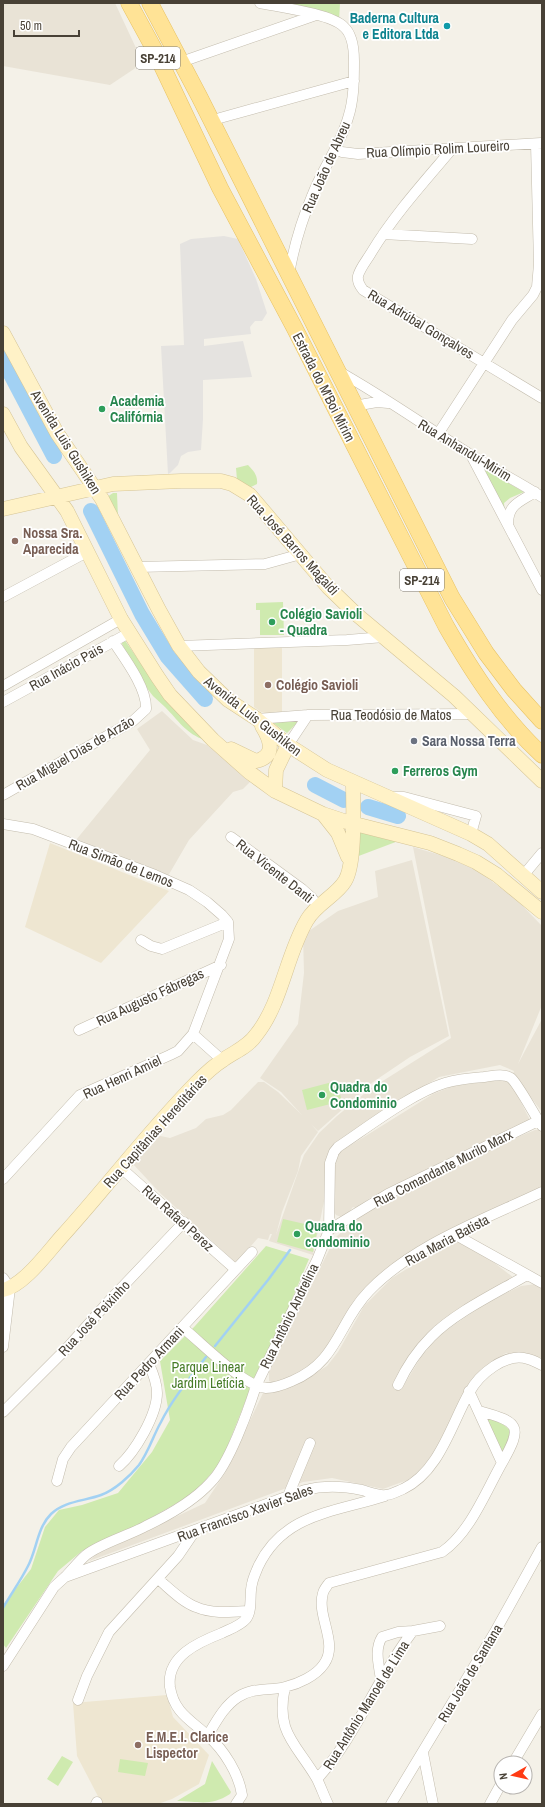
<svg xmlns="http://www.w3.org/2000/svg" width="545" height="1807" font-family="'Archivo Narrow',sans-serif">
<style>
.residential{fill:#e9e3d6}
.education{fill:#eee6d1}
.green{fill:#cfeaaf}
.parking{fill:#e5e3e0}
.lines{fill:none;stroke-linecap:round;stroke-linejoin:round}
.stream{stroke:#a2d1f3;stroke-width:2.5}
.river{stroke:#a2d1f3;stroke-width:16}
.street-casing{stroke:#c3bcad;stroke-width:11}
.secondary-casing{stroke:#d6c596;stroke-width:15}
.primary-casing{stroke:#e8c262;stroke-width:17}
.street{stroke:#fff;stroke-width:10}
.secondary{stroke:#fff2c7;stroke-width:14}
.primary{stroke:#ffe396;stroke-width:16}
.culture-dot{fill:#0f9aa8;stroke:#fff;stroke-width:1.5}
.leisure-dot{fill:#2e9e5b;stroke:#fff;stroke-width:1.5}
.education-dot{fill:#8d6e63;stroke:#fff;stroke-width:1.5}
.worship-dot{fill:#6b7280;stroke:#fff;stroke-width:1.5}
.labels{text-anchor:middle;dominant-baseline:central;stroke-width:3.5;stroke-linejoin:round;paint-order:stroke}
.shield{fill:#fff;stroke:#7f7a72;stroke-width:1}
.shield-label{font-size:13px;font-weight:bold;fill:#484136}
.culture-label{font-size:14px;font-weight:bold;fill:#0d838f;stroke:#fff;text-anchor:end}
.street-label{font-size:14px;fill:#484136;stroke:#fff}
.leisure-label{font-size:14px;font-weight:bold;fill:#27864d;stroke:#fff;text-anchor:start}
.education-label{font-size:14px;font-weight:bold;fill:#785e54;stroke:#fff;text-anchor:start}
.worship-label{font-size:14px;font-weight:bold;fill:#5b616d;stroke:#fff;text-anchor:start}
.park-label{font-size:14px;fill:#467c27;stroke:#fff}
</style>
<rect width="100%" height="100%" fill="#f4f1e8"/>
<path class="residential" d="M3 3H115L143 63 110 85 3 66Z
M162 711 193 740 207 745 241 770 251 781 243 789 233 792 189 840 168 876 76 840 150 750 137 729Z
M413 847 467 863 517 900 542 926V1005L518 1064 542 1019V1112L513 1074 514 1071 500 1065 439 1077 336 1143 313 1255 269 1241 272 1234H270L268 1240 258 1238 236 1263 161 1194 133 1164 156 1135 170 1138 196 1128 206 1119 223 1115 231 1110 258 1082H264L278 1092 302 1115 281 1092 260 1078 298 1024 304 973 303 935 338 911 378 897 375 871 412 860 449 1036 410 1057 373 1082 318 1131 311 1124 318 1132 301 1156 298 1171 282 1212 276 1235 304 1155 319 1133 337 1116 370 1089 451 1038Z
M509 1079 531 1122 370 1198 356 1208 353 1207 344 1218 336 1215 334 1212 333 1177 335 1155 433 1094 453 1086Z
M535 1130H542V1189L403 1260 340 1330 313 1367 276 1384 269 1381V1370L335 1238 350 1224 368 1209 503 1143Z
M454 1240 492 1261 514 1278 416 1349 393 1383 395 1389 401 1390 421 1357 441 1334 486 1303 521 1286 536 1284 542 1287V1358L506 1353 481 1369 465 1393 437 1451 416 1477 383 1489 332 1478 303 1482 89 1561 97 1554 205 1503 225 1473 264 1391 301 1382 327 1366 338 1352 364 1306 392 1278Z"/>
<path class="education" d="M282 647V714L272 715 261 712 254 707V648Z
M50 843 169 891 101 963 25 927Z
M167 1695 173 1717 209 1755 199 1784 172 1799 158 1804H102L77 1756 73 1703Z"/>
<path class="green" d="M278 3H340L339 21Z
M248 465C254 471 258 476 257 484L247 489 237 480 236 468Z
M480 467 524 492 510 498 504 503 505 514Z
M113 493H117L118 518 107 497Z
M283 602 284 635H260V610H256V603Z
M124 639 157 687 205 740C186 734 178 720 165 707 161 703 157 700 153 696 140 680 130 659 120 640Z
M299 721 287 733 272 722Z
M360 830 401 840 356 857Z
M336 1081 342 1101 307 1110 302 1090Z
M283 1219 318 1227 313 1252 277 1242Z
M266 1246 309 1259 279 1330 257 1372 226 1450 217 1467 193 1494 140 1524 82 1551 58 1571 6 1648 3 1644V1605L31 1569 45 1527 59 1510 82 1505 118 1493 152 1452 170 1420 160 1361 195 1326Z
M484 1415C496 1419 505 1424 513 1434L502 1457Z
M62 1756 73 1762 58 1786 47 1779Z
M120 1759 148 1763 145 1776 118 1772Z
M212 1761 231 1792 230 1794C210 1807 199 1801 177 1801L205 1784Z"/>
<path class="parking" d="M224 236 238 239 256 279 267 313 262 321H255L250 327 251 334 204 339V346L243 341 252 377 203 380V419L201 450 188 452 181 456 178 465 170 473 168 474 161 346 184 345 180 244 191 239Z"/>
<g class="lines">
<path class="stream" d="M215 1346 268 1280 290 1250
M3 1608C11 1594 21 1580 28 1566 37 1549 37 1528 51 1514 64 1501 85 1501 101 1495 115 1490 130 1476 139 1465 149 1451 153 1436 161 1422 173 1398 190 1378 206 1357"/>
<path class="river" d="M3 359 54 456
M91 511 142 614 168 657 205 699
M315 785 344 800
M368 807 398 816"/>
<defs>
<path id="street" d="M260 3C279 7 332 14 344 27 353 35 354 50 354 61 354 80 354 100 348 118 340 146 322 169 312 196 301 222 294 246 289 274
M181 62 316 15
M211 122 220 118 354 81
M335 148 342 152 358 154 541 143
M452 149C424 182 394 215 371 253 367 260 360 268 358 276 357 282 360 286 363 290L542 398
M383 234 472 239
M338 371C383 396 425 426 468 453 492 469 518 481 542 497
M354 406 377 402 388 403
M438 434 512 320 533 295 537 287 539 264 536 144
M471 455 542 590
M508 524C508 504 520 502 535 492
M137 567 265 564 301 554
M3 597 87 552
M179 646 347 640 384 637
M3 686 121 619
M3 702 129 633
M257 719 308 715 473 714
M288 745 308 715
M3 795 133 721 146 709C147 688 125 659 113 641
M395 797H404L476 816 471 834
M3 824 33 829 155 875 189 890 207 902 222 915 228 922 229 939 193 1034 222 1060
M231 837 302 889 311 897 318 906
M522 875 527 871 542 853
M141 940 151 946 162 949 228 922
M79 1030 221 965
M120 1167 235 1269
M3 1179 80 1095 170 1055 178 1051 193 1034
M329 1230 388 1194 538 1121
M454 1234 542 1283
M3 1278 10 1288 3 1347
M183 1328C202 1343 243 1386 266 1388 275 1388 283 1385 292 1381 338 1362 338 1323 369 1291 413 1245 485 1219 542 1192
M398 1385C406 1368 417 1351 431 1337 454 1313 498 1292 527 1275
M479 1411C520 1422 523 1426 502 1463
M3 1412 68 1347 108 1302 184 1222
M119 1466C135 1452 157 1415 157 1393 157 1383 153 1373 149 1364
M57 1481 63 1459 71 1447 252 1252
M288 1496 310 1443
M65 1577C72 1570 78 1562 86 1555 99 1544 130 1535 146 1526 169 1515 194 1501 211 1482 229 1464 248 1411 256 1386L317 1260 329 1230 330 1163 334 1152 338 1147C368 1127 412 1093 445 1083 458 1079 471 1078 484 1077 492 1076 504 1073 511 1078 518 1084 535 1116 542 1126
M158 1579C169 1588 182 1602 196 1607 212 1614 231 1612 249 1611
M3 1666 54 1587 65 1577 305 1490C325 1485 343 1486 362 1490 369 1492 379 1496 386 1495 391 1495 398 1491 403 1489 439 1472 451 1425 469 1393 479 1374 506 1352 528 1359 533 1360 538 1363 542 1365
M381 1680C379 1665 374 1650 382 1637L398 1632 413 1631
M285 1687C275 1733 296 1743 317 1779 321 1787 324 1796 328 1804
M78 1700 87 1676 109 1632 178 1556 195 1531
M208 1735C216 1722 224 1706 238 1697 253 1687 269 1691 285 1687 298 1684 316 1676 324 1664 339 1643 316 1616 323 1593 324 1589 327 1586 329 1583L442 1552C470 1533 486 1491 502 1463L469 1391
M423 1753 433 1804
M513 1763 542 1714
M317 1779C357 1736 377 1677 413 1631L440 1626
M96 1804 97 1802
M236 1804 242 1795C239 1774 224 1750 208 1736 191 1720 174 1713 170 1687 166 1656 199 1642 222 1633 230 1629 240 1626 246 1619 253 1610 249 1594 252 1584 253 1578 256 1572 258 1567 283 1513 336 1512 385 1496
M391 1804 496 1630 542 1547
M490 1804 501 1784"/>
<path id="secondary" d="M3 333 57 433 102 499 159 610 179 646 199 672 228 700 257 719 288 745 327 770 471 834 488 844 542 892
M3 414 21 447 67 511 121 619 157 676 170 695 213 740 249 772 275 791 323 814 347 822 430 843 458 854 476 862 497 875 542 912
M3 509 113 484 181 481H221L232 484 250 495 328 587 356 614 454 696 542 781
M231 749 256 761C277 756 270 739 262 726
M275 791 276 770 288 745
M323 814 338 833 348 857
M3 1290C25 1285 49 1250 64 1234 109 1184 149 1131 196 1083 204 1075 213 1066 223 1060 234 1052 248 1047 256 1035 282 1003 286 955 307 920 316 904 337 895 345 881 356 864 353 803 353 782"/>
<path id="primary" d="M129 3 153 47 220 188 294 327 446 626C473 673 502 718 542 755
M150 3 199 96 452 598 486 653 514 690 542 721"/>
</defs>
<use href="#street" class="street-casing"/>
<use href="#secondary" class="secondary-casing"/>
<use href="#primary" class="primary-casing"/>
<use href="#street" class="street"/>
<use href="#secondary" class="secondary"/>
<use href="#primary" class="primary"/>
</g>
<circle class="culture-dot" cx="447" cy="26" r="4"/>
<g class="leisure-dot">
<circle cx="102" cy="409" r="4"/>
<circle cx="272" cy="622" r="4"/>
<circle cx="395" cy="771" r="4"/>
<circle cx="322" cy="1095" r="4"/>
<circle cx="297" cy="1234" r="4"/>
</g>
<g class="education-dot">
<circle cx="15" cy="541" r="4"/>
<circle cx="268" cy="685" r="4"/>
<circle cx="138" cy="1745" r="4"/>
</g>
<circle class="worship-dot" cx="414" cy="741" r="4"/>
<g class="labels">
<g class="shield">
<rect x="136" y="47" width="44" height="22" rx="3"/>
<rect x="400" y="569" width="44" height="22" rx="3"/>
</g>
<g class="shield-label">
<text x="158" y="58">SP-214</text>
<text x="422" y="580">SP-214</text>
</g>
<g class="culture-label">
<text x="439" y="18">Baderna Cultura<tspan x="439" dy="16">e Editora Ltda</tspan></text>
</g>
<g class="street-label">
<text transform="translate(438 149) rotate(-3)">Rua Olímpio Rolim Loureiro</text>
<text transform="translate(326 167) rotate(-66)">Rua João de Abreu</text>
<text transform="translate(421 324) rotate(31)">Rua Adrúbal Gonçalves</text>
<text transform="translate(324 387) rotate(63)">Estrada do M'Boi Mirim</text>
<text transform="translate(66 442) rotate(58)">Avenida Luis Gushiken</text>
<text transform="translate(465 450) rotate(31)">Rua Anhanduí-Mirim</text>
<text transform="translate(293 545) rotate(48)">Rua José Barros Magaldi</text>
<text transform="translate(66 667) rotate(-29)">Rua Inácio Pais</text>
<text x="391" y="715">Rua Teodósio de Matos</text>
<text transform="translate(253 716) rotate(38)">Avenida Luis Gushiken</text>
<text transform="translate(75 753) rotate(-30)">Rua Miguel Dias de Arzão</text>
<text transform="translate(121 863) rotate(21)">Rua Simão de Lemos</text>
<text transform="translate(275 871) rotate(38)">Rua Vicente Danti</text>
<text transform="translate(150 997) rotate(-25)">Rua Augusto Fábregas</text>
<text transform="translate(122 1077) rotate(-25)">Rua Henri Amiel</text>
<text transform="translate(155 1131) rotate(-48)">Rua Capitânias Hereditárias</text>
<text transform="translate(443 1168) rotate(-27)">Rua Comandante Murilo Marx</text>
<text transform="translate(178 1218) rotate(42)">Rua Rafael Perez</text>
<text transform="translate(447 1240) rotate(-28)">Rua Maria Batista</text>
<text transform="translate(289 1316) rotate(-64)">Rua Antônio Andrelina</text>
<text transform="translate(94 1318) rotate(-47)">Rua José Peixinho</text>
<text transform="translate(149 1363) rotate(-47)">Rua Pedro Armani</text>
<text transform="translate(245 1513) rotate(-20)">Rua Francisco Xavier Sales</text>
<text transform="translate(470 1673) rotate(-59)">Rua João de Santana</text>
<text transform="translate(366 1705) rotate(-58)">Rua Antônio Manoel de Lima</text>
</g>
<g class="leisure-label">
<text x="110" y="401">Academia<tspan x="110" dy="16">Califórnia</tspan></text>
<text x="280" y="614">Colégio Savioli<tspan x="280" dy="16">- Quadra</tspan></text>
<text x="403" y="771">Ferreros Gym</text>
<text x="330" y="1087">Quadra do<tspan x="330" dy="16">Condominio</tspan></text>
<text x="305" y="1226">Quadra do<tspan x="305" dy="16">condominio</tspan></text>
</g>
<g class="education-label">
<text x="23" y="533">Nossa Sra.<tspan x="23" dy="16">Aparecida</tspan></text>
<text x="276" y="685">Colégio Savioli</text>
<text x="146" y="1737">E.M.E.I. Clarice<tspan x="146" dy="16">Lispector</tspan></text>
</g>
<g class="worship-label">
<text x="422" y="741">Sara Nossa Terra</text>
</g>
<g class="park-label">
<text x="208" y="1367">Parque Linear<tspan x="208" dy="16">Jardim Letícia</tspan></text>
</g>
</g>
<rect width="545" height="1807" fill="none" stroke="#484136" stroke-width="8"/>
<g transform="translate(513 1775) rotate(262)"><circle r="19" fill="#ffffff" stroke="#b6b3af"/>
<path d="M0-3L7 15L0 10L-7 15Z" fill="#ff3b14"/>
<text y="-6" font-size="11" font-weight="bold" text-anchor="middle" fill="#484136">N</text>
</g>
<path d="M14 30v6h65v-6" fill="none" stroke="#484136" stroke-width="2"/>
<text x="20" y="30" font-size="12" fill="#484136" stroke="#ffffff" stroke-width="3" paint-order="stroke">50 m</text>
</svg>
